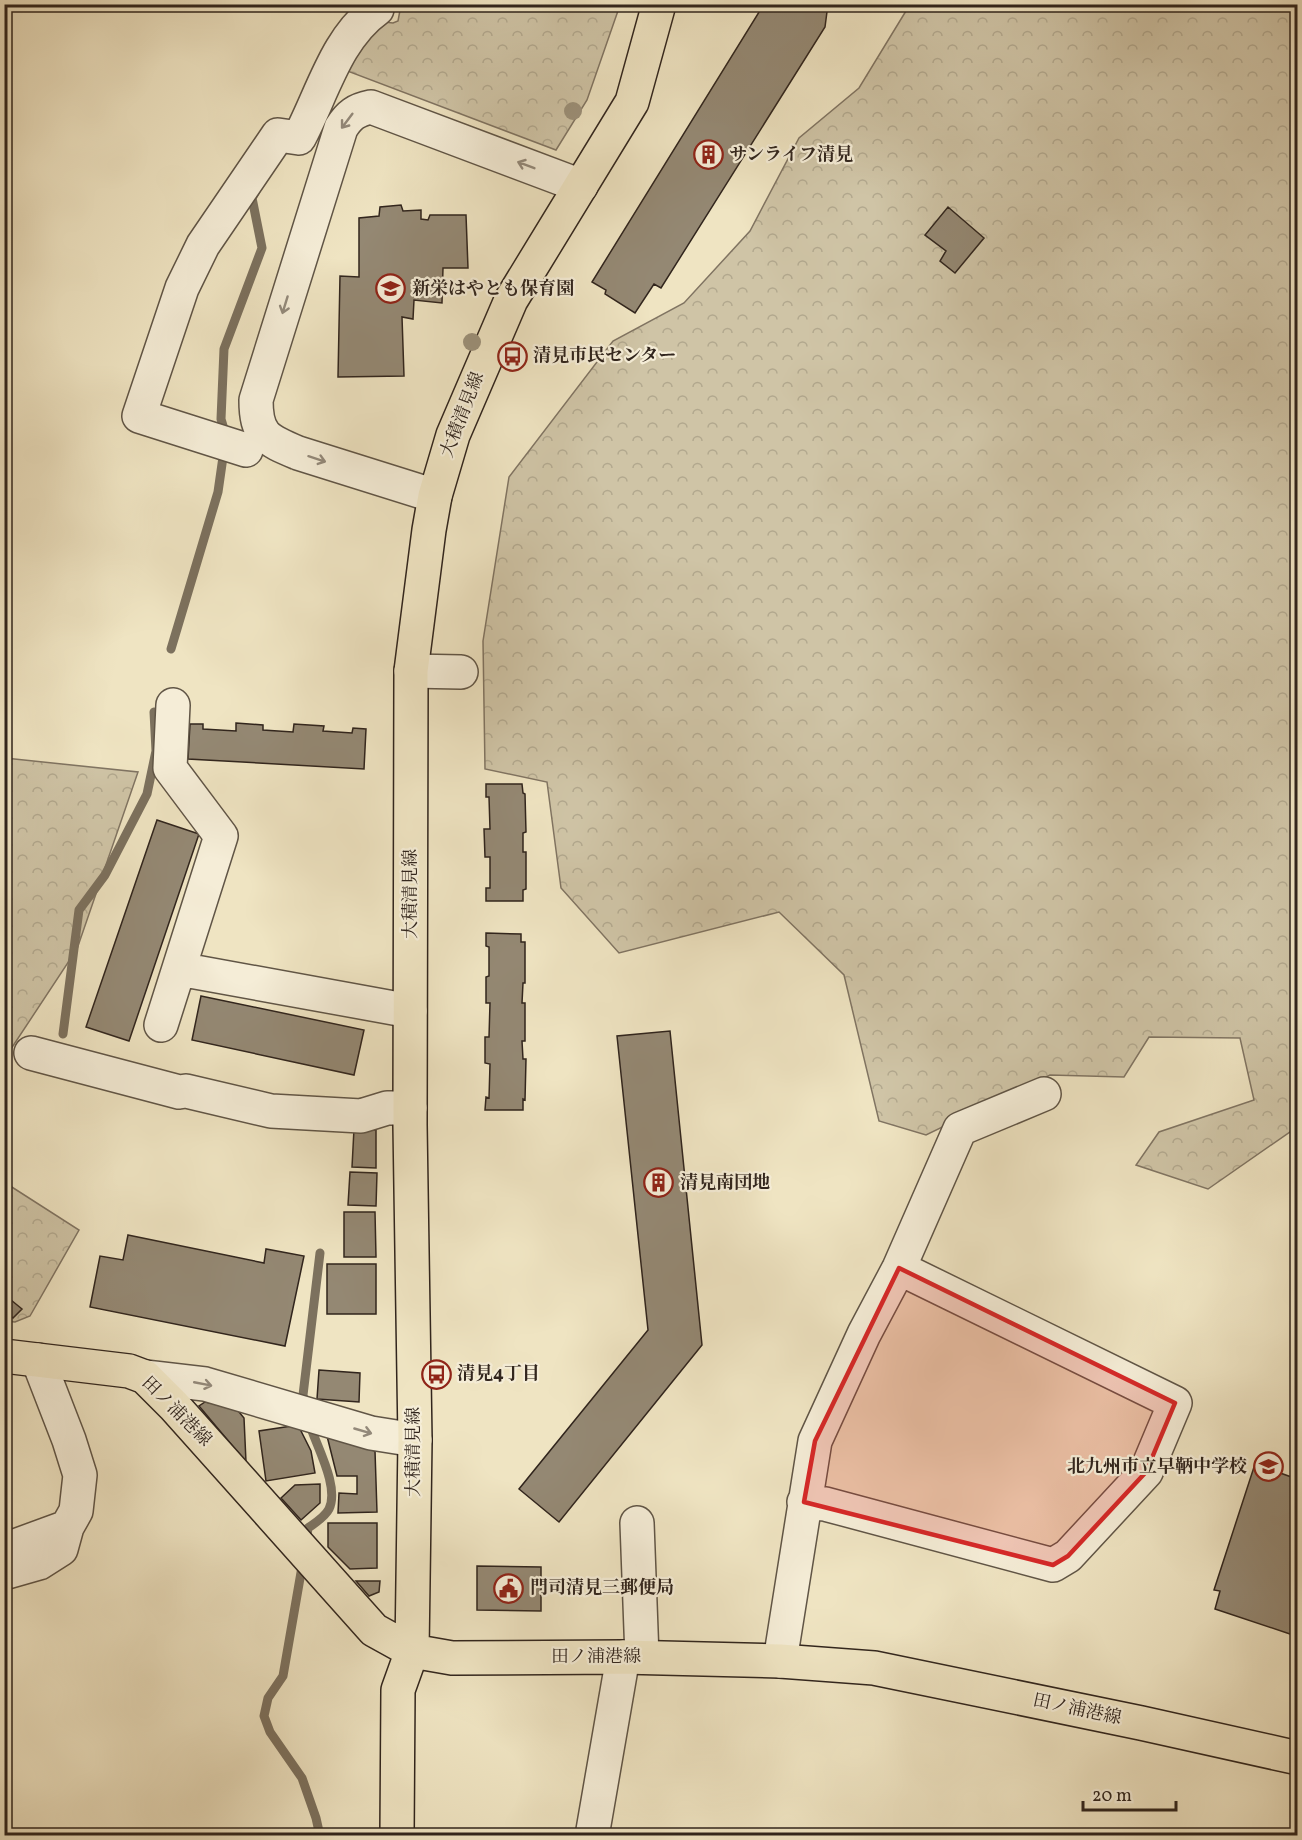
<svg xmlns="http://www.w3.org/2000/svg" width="1302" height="1840" font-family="Vollkorn,'Noto Serif JP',serif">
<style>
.forest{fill:url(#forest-crowns);stroke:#807462;stroke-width:1.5}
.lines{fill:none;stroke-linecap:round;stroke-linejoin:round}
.stream{stroke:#7c715e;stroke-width:9}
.building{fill:#948873;stroke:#31251d;stroke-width:1.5}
.minor-casing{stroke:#605546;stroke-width:36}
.major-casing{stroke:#31251d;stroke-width:36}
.minor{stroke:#f5edd7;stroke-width:33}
.major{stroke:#efe4c2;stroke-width:33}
.tree{fill:#9c917a}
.oneway{stroke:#93897a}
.marked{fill:#d62828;fill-opacity:0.2;stroke:#d62828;stroke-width:4.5;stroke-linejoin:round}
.labels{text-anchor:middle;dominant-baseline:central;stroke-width:4.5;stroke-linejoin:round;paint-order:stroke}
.poi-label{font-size:18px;font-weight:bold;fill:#31251d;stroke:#f5edd7;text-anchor:start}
.street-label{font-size:18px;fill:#31251d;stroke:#f5edd7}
</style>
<defs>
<pattern id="forest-crowns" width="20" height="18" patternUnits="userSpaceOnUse" patternTransform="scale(1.5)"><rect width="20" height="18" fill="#cfc4a6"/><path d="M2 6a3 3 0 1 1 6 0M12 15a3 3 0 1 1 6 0" fill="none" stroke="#b2a88e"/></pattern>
</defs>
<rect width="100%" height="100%" fill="#efe4c2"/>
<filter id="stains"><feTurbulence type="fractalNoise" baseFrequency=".00333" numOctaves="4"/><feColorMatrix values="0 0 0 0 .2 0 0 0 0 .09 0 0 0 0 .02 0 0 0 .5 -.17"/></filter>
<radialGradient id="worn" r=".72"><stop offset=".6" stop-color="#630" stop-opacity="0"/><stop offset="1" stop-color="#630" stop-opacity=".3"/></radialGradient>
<path class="forest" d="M1058 4 1297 5 1298 1099 1296 1100 1297 1127 1208 1189 1136 1165 1159 1132 1254 1100 1240 1038 1149 1037 1124 1077 1050 1075 926 1135 879 1121 844 975 779 912 619 953 561 888 547 782 485 769 483 641 509 477 613 341 684 303 750 231 799 138 859 88 909 6 908 5H991L992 9Z
M401 5H620L587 100 556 150 342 69 375 21 393 23 398 21Z
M5 758 138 772 77 949 5 1058Z
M4 1182 79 1230 30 1316 15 1322 5 1321Z"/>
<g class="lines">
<path class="stream" d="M226 436 221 419 224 349 262 248 252 198 256 191
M171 649 218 492 224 450
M63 1034 79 910 105 875 147 794 156 751 154 712
M305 1405 303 1395 320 1253
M306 1542 308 1528C315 1523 325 1517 329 1509 340 1486 315 1444 309 1422
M303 1561 283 1676 268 1698 264 1716 270 1732 302 1778 316 1818 320 1836"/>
</g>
<path class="building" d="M764 4H828L825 27 661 288 654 284 635 313 605 294 606 290 592 282Z
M401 205 403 211 421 210V219L428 220 430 215H466L468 268H443L442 303 414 300 413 319 402 317 404 376 338 377 340 276 359 277V218L379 216 380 207Z
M948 207 984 238 955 273 940 261 946 251 925 235Z
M236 723 263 725V730L293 732 294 724 324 726 323 731 352 733 353 728 366 729 364 769 188 759 190 724H203V729L236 731Z
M486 784H522L523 793 525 794 526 832 523 833V852H526V889L523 890V901H486V888H490V857H485L484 829H490L489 797H486Z
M157 820 199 834 129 1041 86 1027Z
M486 933 521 934V942H525V983H523L522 1003H525V1041H522L523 1059H526L525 1100 523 1099V1110H485L486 1097 489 1098 490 1064 485 1063V1037H489L490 1003H486V977L489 976V947L486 946Z
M201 996 364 1030 354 1075 192 1040Z
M670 1031 702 1345 559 1522 519 1489 648 1330 617 1036Z
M354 1129 376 1130V1168L352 1167Z
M350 1172 377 1173 376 1206 348 1205Z
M344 1212H375L376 1257H344Z
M128 1235 264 1263 266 1249 304 1256 285 1346 90 1307 100 1256 123 1260Z
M327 1264H376V1314H327Z
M11 1300 22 1309 13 1318 4 1311Z
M319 1370 360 1373 359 1402 317 1399Z
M205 1402 235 1407 244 1418 246 1462 199 1406Z
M298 1425 311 1451 315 1473 266 1481 259 1431Z
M327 1436 375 1451 377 1512 338 1513 339 1493 357 1494V1476H337Z
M1255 1464 1297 1479 1298 1476V1622L1293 1635 1215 1609 1220 1591 1214 1590Z
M320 1484V1503L301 1520 281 1498 295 1485Z
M328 1523H377V1568L350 1569 328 1547Z
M477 1566 541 1567V1611L477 1610Z
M356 1581H380L379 1592 369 1596Z"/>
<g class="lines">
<defs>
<path id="minor" d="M246 450 139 416 182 288 203 245 278 135 299 138C322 95 336 38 377 9L378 4
M435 496 298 453C267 440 256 436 256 400L341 128C349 115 356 110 371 107L581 186
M411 671 461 672
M179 969 410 1011
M161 1025 221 836 170 768 173 705
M31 1053 179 1092 186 1091 271 1111 361 1116 387 1108H410
M145 1377 205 1384 371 1433 415 1440
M804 1502 825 1504 1053 1565 1068 1556 1146 1472 1175 1403 899 1268
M637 1523 642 1657
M4 1550 67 1527 76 1511 80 1475 69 1440 38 1360
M4 1573 39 1563 61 1549 67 1527
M780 1661 815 1441 864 1334 899 1268 960 1129 1044 1094
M592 1836 623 1657"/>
<path id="major" d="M4 1356 129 1371 145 1377 174 1406 374 1630 412 1651 452 1658 623 1657 780 1661 874 1668 1141 1723 1298 1758
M397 1836 398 1690 412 1651 415 1440 410 1125 411 671 429 530 435 496 453 435 511 300 632 102 659 4"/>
</defs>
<use href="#minor" class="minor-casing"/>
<use href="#major" class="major-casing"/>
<use href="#minor" class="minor"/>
<use href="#major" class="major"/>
</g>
<g class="tree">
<circle cx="573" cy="111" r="9"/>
<circle cx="472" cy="342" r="9"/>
</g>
<defs><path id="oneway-shaft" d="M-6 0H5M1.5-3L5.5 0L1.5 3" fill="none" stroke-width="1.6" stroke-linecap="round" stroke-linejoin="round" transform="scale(1.5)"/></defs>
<g class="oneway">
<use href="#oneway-shaft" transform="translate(347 121) rotate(127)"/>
<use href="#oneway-shaft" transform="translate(526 165) rotate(-159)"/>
<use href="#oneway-shaft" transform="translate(285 305) rotate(107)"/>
<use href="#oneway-shaft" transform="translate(317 459) rotate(18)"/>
<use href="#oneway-shaft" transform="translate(203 1384) rotate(11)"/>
<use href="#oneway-shaft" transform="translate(363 1431) rotate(16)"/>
</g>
<path class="marked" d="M899 1268 1175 1403 1146 1472 1068 1556 1053 1565 804 1502 815 1441Z"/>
<defs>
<symbol id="building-ring" viewBox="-11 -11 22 22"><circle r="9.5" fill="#f5edd7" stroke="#8f2418" stroke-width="1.5"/><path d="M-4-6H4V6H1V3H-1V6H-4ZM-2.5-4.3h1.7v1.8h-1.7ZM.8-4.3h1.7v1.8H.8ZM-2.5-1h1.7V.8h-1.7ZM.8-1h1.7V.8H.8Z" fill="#8f2418"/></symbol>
<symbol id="school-ring" viewBox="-11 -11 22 22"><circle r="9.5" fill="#f5edd7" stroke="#8f2418" stroke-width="1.5"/><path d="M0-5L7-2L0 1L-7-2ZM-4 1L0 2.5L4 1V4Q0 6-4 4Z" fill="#8f2418"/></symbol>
<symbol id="bus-ring" viewBox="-11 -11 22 22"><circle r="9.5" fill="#f5edd7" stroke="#8f2418" stroke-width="1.5"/><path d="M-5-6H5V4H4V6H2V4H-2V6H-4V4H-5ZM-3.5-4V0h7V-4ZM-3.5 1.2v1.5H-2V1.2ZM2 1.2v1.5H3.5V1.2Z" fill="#8f2418"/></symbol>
<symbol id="civic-ring" viewBox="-11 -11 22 22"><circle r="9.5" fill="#f5edd7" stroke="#8f2418" stroke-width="1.5"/><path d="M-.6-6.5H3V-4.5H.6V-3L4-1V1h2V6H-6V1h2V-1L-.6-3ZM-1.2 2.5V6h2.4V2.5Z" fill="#8f2418"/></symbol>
</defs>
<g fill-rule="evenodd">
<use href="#building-ring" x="692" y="138" width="33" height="33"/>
<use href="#school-ring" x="374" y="272" width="33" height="33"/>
<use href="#bus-ring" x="496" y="340" width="33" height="33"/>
<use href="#building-ring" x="642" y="1166" width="33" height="33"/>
<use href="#bus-ring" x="420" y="1358" width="33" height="33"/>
<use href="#school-ring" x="1252" y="1450" width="33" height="33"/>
<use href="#civic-ring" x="492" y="1572" width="33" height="33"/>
</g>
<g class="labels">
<g class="poi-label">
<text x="729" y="155">サンライフ清見</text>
<text x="412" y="289">新栄はやとも保育園</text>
<text x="533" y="356">清見市民センター</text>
<text x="680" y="1183">清見南団地</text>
<text x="457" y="1374">清見4丁目</text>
<text x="1247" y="1467" text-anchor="end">北九州市立早鞆中学校</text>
<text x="530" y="1588">門司清見三郵便局</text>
</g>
<g class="street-label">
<text transform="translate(463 415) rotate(-69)">大積清見線</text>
<text transform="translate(411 894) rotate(-90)">大積清見線</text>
<text transform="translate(176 1412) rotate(45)">田ノ浦港線</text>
<text transform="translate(414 1452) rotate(-90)">大積清見線</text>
<text x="596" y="1657">田ノ浦港線</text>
<text transform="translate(1077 1710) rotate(12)">田ノ浦港線</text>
</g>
</g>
<rect width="1302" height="1840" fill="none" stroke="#efe4c2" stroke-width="24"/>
<rect x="6" y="6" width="1290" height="1828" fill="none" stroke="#31251d" stroke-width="3"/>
<rect x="12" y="12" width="1278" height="1816" fill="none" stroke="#31251d" stroke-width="1.5"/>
<path d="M1083 1801v9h93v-9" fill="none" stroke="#31251d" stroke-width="3"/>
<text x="1092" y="1801" font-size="18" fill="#31251d" stroke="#f5edd7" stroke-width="4.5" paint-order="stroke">20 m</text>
<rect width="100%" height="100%" filter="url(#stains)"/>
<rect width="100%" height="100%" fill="url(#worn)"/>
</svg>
